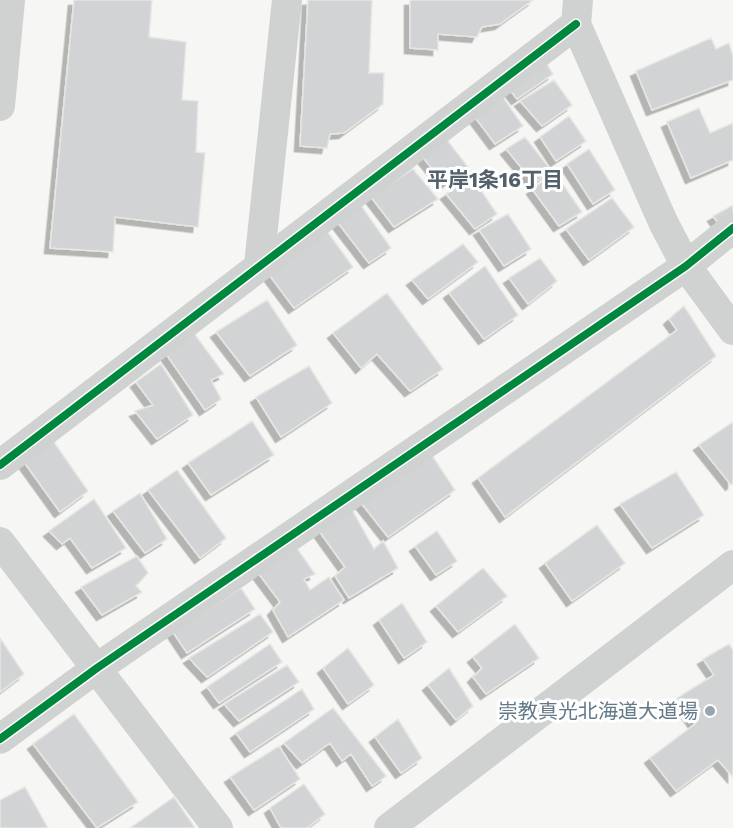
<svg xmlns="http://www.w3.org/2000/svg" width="733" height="828" font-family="'Work Sans','Noto Sans JP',sans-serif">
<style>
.building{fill:#d2d3d4;stroke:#e6e6e4;stroke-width:1.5;filter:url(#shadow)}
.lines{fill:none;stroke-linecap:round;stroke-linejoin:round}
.street{stroke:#d0d1d1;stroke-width:30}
.cycleway-casing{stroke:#fff;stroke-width:11}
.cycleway{stroke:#00873e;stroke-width:8}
.poi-dot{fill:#96a5ae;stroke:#fff;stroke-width:2}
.labels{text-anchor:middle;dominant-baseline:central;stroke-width:6;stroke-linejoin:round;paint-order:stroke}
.poi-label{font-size:20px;fill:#637988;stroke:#fff;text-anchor:end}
.neighbourhood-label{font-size:21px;font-weight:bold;fill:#52616c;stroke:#fff}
</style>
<defs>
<filter id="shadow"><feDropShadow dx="-5.5" dy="5.5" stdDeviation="0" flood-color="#0004"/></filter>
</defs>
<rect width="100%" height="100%" fill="#f6f6f4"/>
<path class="building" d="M74 0H152L149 37 186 42 182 100 198 101 196 152 205 153 198 227 115 217 113 252 50 248Z
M308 0H372L369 73H384L383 104 344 133 330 134 327 148 300 146Z
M410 0H533L500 24 482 27 477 37 438 34V50L410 48Z
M711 38 716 49 729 43 733 56V80L652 110 636 71Z
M538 50 553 74 517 99 500 77Z
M554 80 572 105 542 126 520 101Z
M498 90 523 126 495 144 468 108Z
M699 108 710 133 733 123V160L691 178 667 122Z
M569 116 586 141 556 161 540 137Z
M440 131 468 167 445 184 415 148Z
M525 137 551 170 534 183 506 149Z
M589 149 615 190 593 204 567 164Z
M413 169 438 199 394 227 371 197Z
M555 173 582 212 559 226 532 189Z
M472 177 497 214 475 229 446 194Z
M355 197 391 248 369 263 332 215Z
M612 198 634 227 589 260 566 229Z
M733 205V243L713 216Z
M508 214 531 249 504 266 479 230Z
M327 231 353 267 294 308 267 272Z
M463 244 478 262 428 299 412 280Z
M540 258 557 281 528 304 509 278Z
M485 266 518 315 484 339 449 293Z
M387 293 443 369 410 391 377 354 361 368 333 333Z
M267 300 297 345 250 376 216 332Z
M684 306 716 356 505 517 478 478 677 330 669 319Z
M193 332 224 374 211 380 221 399 205 410 162 348Z
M161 364 193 415 157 439 135 411 153 405 136 382Z
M309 366 332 403 281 437 256 397Z
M252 421 274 455 211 495 188 463Z
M733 422V483L731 485 699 445Z
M47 432 88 491 60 512 16 451Z
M429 451 455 490 388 537 358 499Z
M177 470 226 538 200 558 148 490Z
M676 472 704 515 652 548 620 504Z
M140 493 167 539 145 553 113 511Z
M94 499 126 548 92 568 70 538 62 544 49 531Z
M351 508 374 549 383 541 398 568 349 598 335 576 345 567 319 531Z
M597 525 625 563 572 601 545 563Z
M437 531 457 561 436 575 415 546Z
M294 544 315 574 304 579 310 590 329 577 344 600 288 637 273 610 280 602 256 570Z
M137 556 148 573 136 586 142 592 102 615 81 587Z
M483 568 507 596 458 632 436 606Z
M241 588 255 609 187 653 173 632Z
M402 603 427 642 404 658 379 620Z
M260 614 273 632 207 677 189 658Z
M515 624 539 658 486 694 473 677 482 668 473 657Z
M0 638 24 674 0 692Z
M270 644 282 662 219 703 207 687Z
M729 644 733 650V777L718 760 676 791 650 758 695 724 677 698 714 675 703 659Z
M348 648 374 685 348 704 323 668Z
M287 665 299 682 239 721 224 704Z
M449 668 473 706 456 720 428 685Z
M302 689 314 709 250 752 236 733Z
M333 708 386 776 372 786 351 754 342 761 330 743 302 763 284 743Z
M74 714 138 802 97 828 33 744Z
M398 719 422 758 401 773 375 737Z
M279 746 300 779 254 810 230 777Z
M304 784 325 814 307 828H281L270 808Z
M25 787 48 828H0V800Z
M174 797 195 828H130Z"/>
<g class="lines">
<path class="street" d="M578 0 576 24 663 222 686 266 733 330
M0 106 10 0
M259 265 287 0
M0 465 576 24
M0 542 218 828
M0 739 97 668 686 266 733 228
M389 828 733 565"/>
<defs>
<path id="cycleway" d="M0 465 576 24
M0 739 97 668 686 266 733 228"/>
</defs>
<use href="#cycleway" class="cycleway-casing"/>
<use href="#cycleway" class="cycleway"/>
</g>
<circle class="poi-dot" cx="710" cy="711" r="6"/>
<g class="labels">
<g class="poi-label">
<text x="698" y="711">崇教真光北海道大道場</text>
</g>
<g class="neighbourhood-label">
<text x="495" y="179">平岸1条16丁目</text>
</g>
</g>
</svg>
